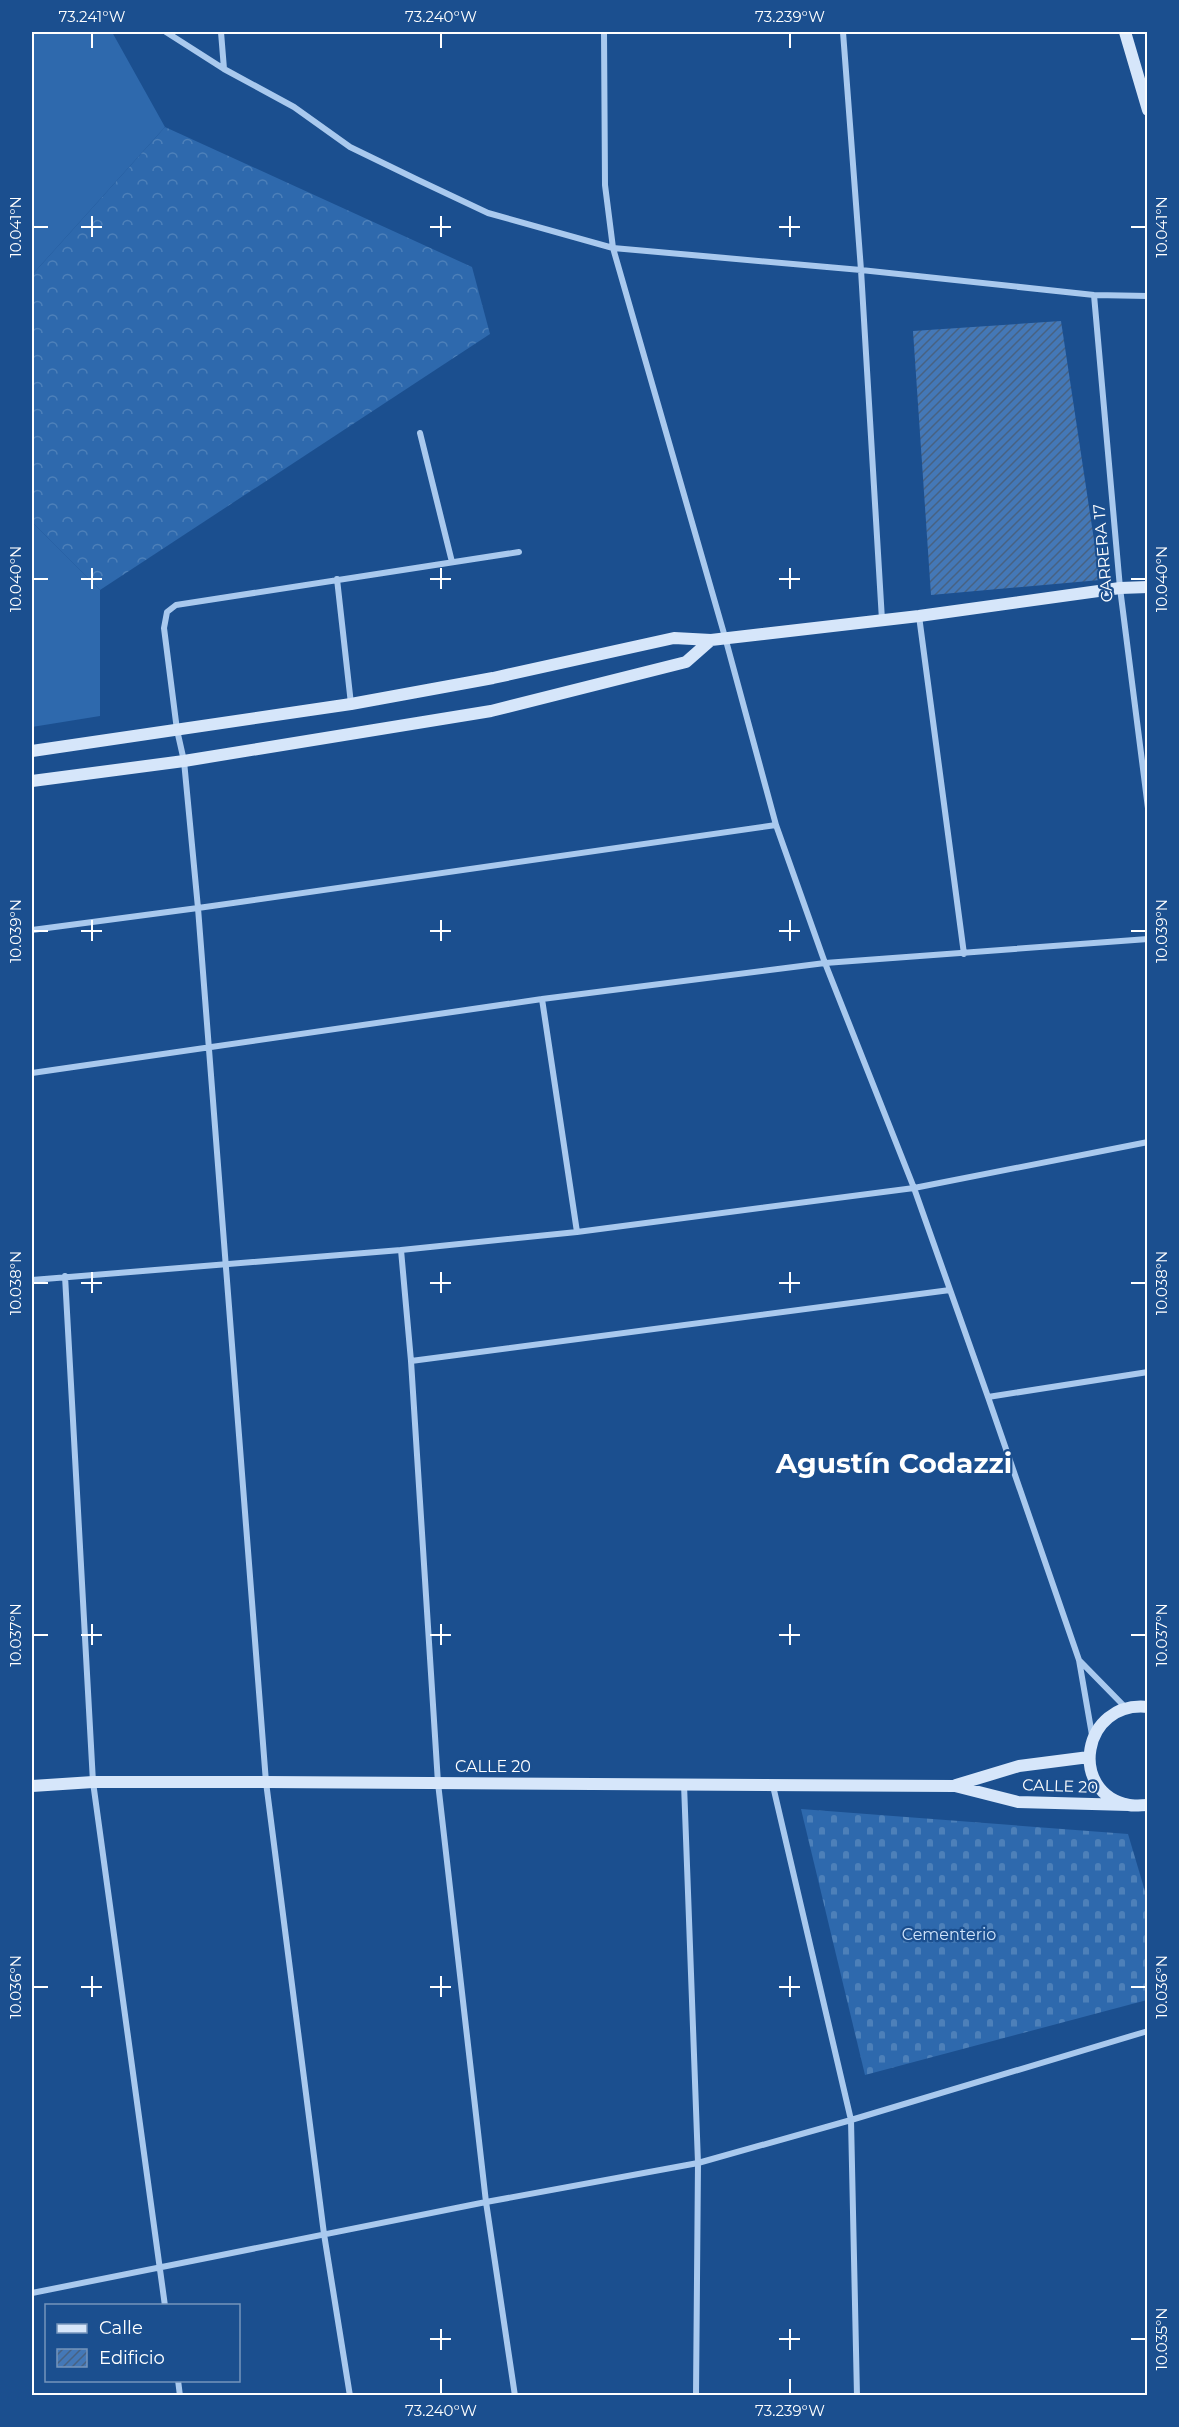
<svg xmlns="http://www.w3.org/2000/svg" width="1179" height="2427" font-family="Montserrat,sans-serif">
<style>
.forest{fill:url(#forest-crowns)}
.cemetery{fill:url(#cemetery-stones)}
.pitch{fill:#2e69ad}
.building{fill:url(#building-hatch)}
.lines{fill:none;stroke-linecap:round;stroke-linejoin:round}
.street{stroke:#a9c9ee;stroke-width:6}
.secondary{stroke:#d6e6fa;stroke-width:12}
.ticks{fill:none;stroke:#fff;stroke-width:2}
.labels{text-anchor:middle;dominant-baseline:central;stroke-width:4.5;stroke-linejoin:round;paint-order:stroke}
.street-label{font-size:16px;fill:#fff;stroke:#1b4f8f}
.park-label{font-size:16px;fill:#cfe3fa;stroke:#1b4f8f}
.town-label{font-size:28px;font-weight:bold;fill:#fff;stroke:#1b4f8f}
.neatline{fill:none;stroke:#fff;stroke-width:2}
.ticks-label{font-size:15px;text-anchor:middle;fill:#fff}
</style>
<defs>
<pattern id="forest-crowns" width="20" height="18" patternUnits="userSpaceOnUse" patternTransform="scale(1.5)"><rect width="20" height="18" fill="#2e69ad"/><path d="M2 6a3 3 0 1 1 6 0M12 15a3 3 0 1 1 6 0" fill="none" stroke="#4d80b9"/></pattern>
<pattern id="cemetery-stones" width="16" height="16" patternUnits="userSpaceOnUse" patternTransform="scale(1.5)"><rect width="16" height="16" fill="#2e69ad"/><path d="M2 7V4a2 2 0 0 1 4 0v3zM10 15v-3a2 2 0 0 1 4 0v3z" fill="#4d80b9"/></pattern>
<pattern id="building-hatch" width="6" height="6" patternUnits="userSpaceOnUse" patternTransform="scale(1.5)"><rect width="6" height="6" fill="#4478b7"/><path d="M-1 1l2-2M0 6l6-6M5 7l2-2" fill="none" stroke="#486282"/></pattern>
</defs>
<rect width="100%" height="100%" fill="#1b4f8f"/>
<path class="forest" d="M165 127 472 267 490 334 100 590 32 522V275Z"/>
<path class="cemetery" d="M801 1809 1128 1834 1147 1898V2000L865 2075Z"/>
<path class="pitch" d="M32 32H112L165 127 32 275Z
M32 522 100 590V716L32 727Z"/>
<path class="building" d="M1061 321 1100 580 931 595 913 331Z"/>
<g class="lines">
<path class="street" d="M166 32 224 69 294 107 350 147 418 180 488 213 613 248 861 270 1094 295 1148 296
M221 32 224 69
M604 32 605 185 613 248 725 637 776 825 825 963 914 1188 988 1397 1079 1660 1092 1735
M843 32 861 270 882 620
M1094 295 1120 588 1148 808
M420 433 452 562
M337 579 351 704
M919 616 964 954
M32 930 198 908 776 825
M542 999 577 1232
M32 1073 542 999 825 963 1148 939
M401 1250 411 1361 438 1783 486 2202 515 2396
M65 1276 93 1782 165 2306
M32 1280 401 1250 577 1232 914 1188 1148 1142
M411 1361 950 1290
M988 1397 1148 1372
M1079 1660 1126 1708
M684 1784 698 2163 696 2396
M773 1786 851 2120 857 2396
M32 2293 486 2202 698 2163 851 2120 1148 2031
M178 2380 180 2396
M350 2396 324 2234 266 1782 198 908 184 761 177 730 164 628 167 612 176 605 519 552"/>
<path class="secondary" d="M1125 32 1148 110
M32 751 351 704 493 678 674 638 711 640 919 616 1120 588 1148 587
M32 781 184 761 491 711 686 662 711 640
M1148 1707C1082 1700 1067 1793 1129 1805 1134 1806 1142 1805 1148 1805
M956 1785 1019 1766 1089 1757
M32 1786 93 1782H266L955 1786 1018 1802 1129 1805"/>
</g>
<path class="ticks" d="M92 33V48M441 33V48M790 33V48M92 216V237M441 216V237M790 216V237M33 227H48M81 227H102M430 227H451M779 227H800M1131 227H1146M92 568V589M441 568V589M790 568V589M33 579H48M81 579H102M430 579H451M779 579H800M1131 579H1146M92 920V941M441 920V941M790 920V941M33 931H48M81 931H102M430 931H451M779 931H800M1131 931H1146M92 1272V1293M441 1272V1293M790 1272V1293M33 1283H48M81 1283H102M430 1283H451M779 1283H800M1131 1283H1146M92 1624V1645M441 1624V1645M790 1624V1645M33 1635H48M81 1635H102M430 1635H451M779 1635H800M1131 1635H1146M92 1976V1997M441 1976V1997M790 1976V1997M33 1987H48M81 1987H102M430 1987H451M779 1987H800M1131 1987H1146M441 2329V2350M790 2329V2350M430 2339H451M779 2339H800M1131 2339H1146M441 2379V2394M790 2379V2394"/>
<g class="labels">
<g class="street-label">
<text transform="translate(1103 553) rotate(-95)">CARRERA 17</text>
<text x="493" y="1766">CALLE 20</text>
<text transform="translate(1060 1786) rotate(2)">CALLE 20</text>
</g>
<g class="park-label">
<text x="949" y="1934">Cementerio</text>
</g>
<g class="town-label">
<text x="894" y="1463">Agustín Codazzi</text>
</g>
</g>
<rect width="1179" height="2427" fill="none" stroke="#1b4f8f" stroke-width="66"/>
<rect x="45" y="2304" width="195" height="78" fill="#1b4f8f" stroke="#7695bc" stroke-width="1.5"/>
<rect x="57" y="2324" width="30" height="9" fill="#d6e6fa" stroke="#7695bc" stroke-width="1.5"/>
<text x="99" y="2334" font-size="18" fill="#ffffff">Calle</text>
<rect x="57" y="2349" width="30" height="18" fill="url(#building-hatch)" stroke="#7695bc" stroke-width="1.5"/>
<text x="99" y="2364" font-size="18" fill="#ffffff">Edificio</text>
<rect x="33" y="33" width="1113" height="2361" class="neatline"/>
<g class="ticks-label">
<text x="92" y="22">73.241°W</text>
<text x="441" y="22">73.240°W</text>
<text x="790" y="22">73.239°W</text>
<text transform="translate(16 227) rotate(-90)" y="5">10.041°N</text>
<text transform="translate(1162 227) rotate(-90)" y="5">10.041°N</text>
<text transform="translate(16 579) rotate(-90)" y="5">10.040°N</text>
<text transform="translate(1162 579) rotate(-90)" y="5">10.040°N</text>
<text transform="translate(16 931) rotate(-90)" y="5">10.039°N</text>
<text transform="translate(1162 931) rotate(-90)" y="5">10.039°N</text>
<text transform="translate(16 1283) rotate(-90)" y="5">10.038°N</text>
<text transform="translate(1162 1283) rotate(-90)" y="5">10.038°N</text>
<text transform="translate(16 1635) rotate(-90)" y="5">10.037°N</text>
<text transform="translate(1162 1635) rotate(-90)" y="5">10.037°N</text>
<text transform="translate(16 1987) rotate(-90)" y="5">10.036°N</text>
<text transform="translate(1162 1987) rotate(-90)" y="5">10.036°N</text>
<text transform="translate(1162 2339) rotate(-90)" y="5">10.035°N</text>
<text x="441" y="2416">73.240°W</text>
<text x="790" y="2416">73.239°W</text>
</g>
</svg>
